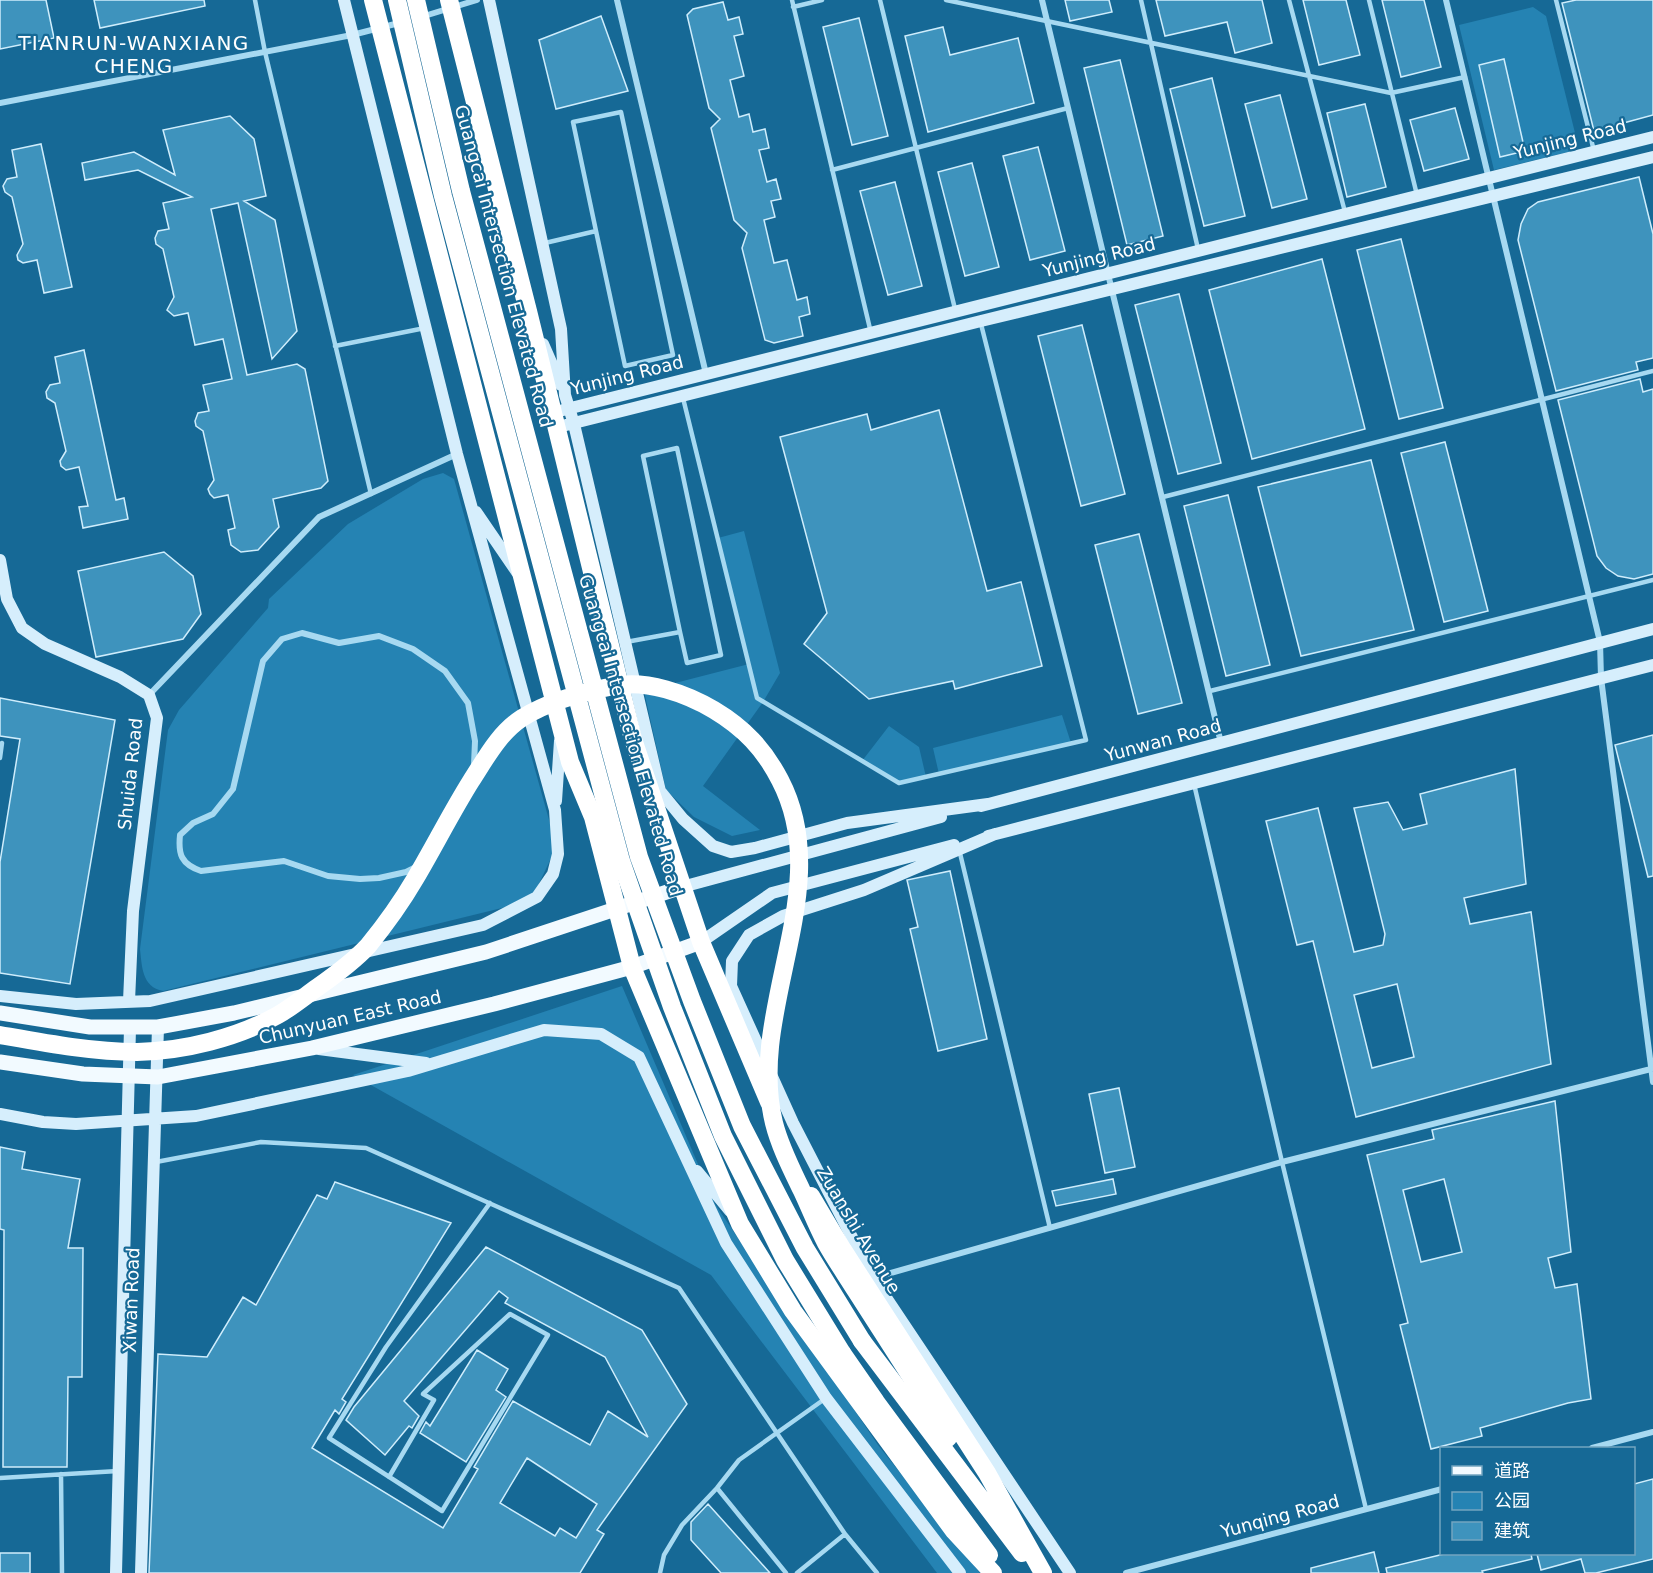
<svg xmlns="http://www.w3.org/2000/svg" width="1653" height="1573" font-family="'DejaVu Sans','Noto Sans SC',sans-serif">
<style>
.green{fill:#2583b3}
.building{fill:#3e93bd;stroke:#cfedfc;stroke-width:1.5;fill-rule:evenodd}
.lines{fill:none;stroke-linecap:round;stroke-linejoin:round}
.lane{stroke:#a7d9f1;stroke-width:4.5}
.street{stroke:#a7d9f1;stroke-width:6}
.secondary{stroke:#d6eefc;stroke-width:12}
.primary{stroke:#f2faff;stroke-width:15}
.highway{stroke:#fff;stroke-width:18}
.highway-bridge{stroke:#fff;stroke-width:18}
.labels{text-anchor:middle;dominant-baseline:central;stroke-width:4.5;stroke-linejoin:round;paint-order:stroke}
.street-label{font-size:18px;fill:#fff;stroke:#166996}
.neighbourhood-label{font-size:20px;letter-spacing:1.5px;fill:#fff;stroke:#166996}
</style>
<rect width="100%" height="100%" fill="#166996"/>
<path class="green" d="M1533 7 1546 16 1577 141 1572 151 1494 170 1459 25Z
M443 473 454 479 551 827 553 854 535 892 514 905 163 991C142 987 142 967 140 949L168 730 179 710 268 608 269 599 348 524 423 479Z
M744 531 780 673 763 702 703 786 760 830 732 836 694 817 666 790 644 691 749 664 718 538Z
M1062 715 1071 743 939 774 933 748Z
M889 726 919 747 926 777 899 783 862 761Z
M622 986 715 1204 878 1445 980 1573H937L711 1275 353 1075Z"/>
<path class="building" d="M0 0H46L54 38 0 49Z
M94 0H204L205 6 100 28Z
M1065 0H1109L1112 12 1070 21Z
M1156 0H1262L1272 43 1235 53 1227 22 1165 36Z
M1303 0H1346L1360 55 1319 65Z
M1382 0H1424L1441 67 1401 77Z
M1576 0H1653V115L1594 131 1562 3Z
M723 2 728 20 739 17 743 34 734 36 744 76 730 80 739 117 749 114 753 132 765 129 769 148 759 150 767 182 776 179 781 199 771 201 775 217 764 220 774 263 787 260 797 300 807 297 810 314 799 317 803 336 774 343 765 340 742 248 747 233 734 220 711 128 720 119 709 108 687 15 693 9Z
M601 16 628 91 556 109 539 40Z
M859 18 888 136 852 145 823 27Z
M943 27 950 55 1018 38 1034 103 928 132 905 36Z
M1504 59 1525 151 1500 157 1479 65Z
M1120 60 1163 236 1127 245 1084 68Z
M1212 78 1245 216 1204 226 1170 89Z
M1280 95 1307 199 1272 208 1245 104Z
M1365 104 1386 187 1347 197 1327 113Z
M1455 108 1469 159 1424 171 1410 120Z
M230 116 254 139 266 196 244 201 275 220 297 331 272 359 238 203 211 209 247 375 297 364 305 369 328 481 321 488 273 499 279 527 258 550 241 552 231 545 228 530 235 528 228 495 214 498 210 494 208 489 214 480 203 431 196 426 195 421 198 413 209 411 203 385 232 379 223 339 195 345 188 313 174 316 167 310 174 297 163 249 156 244 155 238 158 231 169 229 163 203 192 197 138 170 85 180 82 163 134 152 175 175 163 130Z
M41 144 72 287 44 293 37 260 23 263 18 260 17 255 23 244 12 197 5 192 3 186 7 179 17 177 12 150Z
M1038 147 1065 251 1030 260 1003 156Z
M972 163 999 267 965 276 938 172Z
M1639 177 1653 234V358L1636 362 1638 370 1556 391 1518 240 1521 224 1528 209 1538 202Z
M895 182 922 286 888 295 860 191Z
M1401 239 1443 408 1399 419 1357 250Z
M1322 259 1365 429 1252 459 1209 290Z
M1179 294 1221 463 1178 474 1135 305Z
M1082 325 1125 494 1081 506 1038 336Z
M84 350 116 500 124 498 128 519 83 528 79 507 88 506 79 467 66 470 61 466 60 461 66 451 55 403 47 398 46 392 50 385 60 383 55 357Z
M1640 379 1643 392 1653 389V574L1634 579 1618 576 1606 568 1597 556 1558 400Z
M939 410 987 591 1021 582 1042 666 955 689 953 681 869 699 804 644 827 613 780 437 867 414 871 430Z
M1445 442 1488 611 1444 622 1401 453Z
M1371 460 1414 630 1301 656 1258 487Z
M1228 495 1270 665 1226 676 1184 506Z
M1139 534 1182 703 1138 714 1095 545Z
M164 552 193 576 201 614 183 639 96 657 78 571Z
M0 698 115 720 70 984 0 973V862L20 739 0 736Z
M1653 735V876L1648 877 1615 745Z
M1515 769 1526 884 1464 898 1470 924 1531 912 1551 1064 1356 1117 1313 941 1297 945 1266 821 1318 808 1354 952 1383 945 1385 934 1354 808 1388 802 1403 830 1427 824 1420 794ZM1397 984 1414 1057 1372 1068 1354 995Z
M950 871 987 1039 938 1051 910 929 918 927 907 880Z
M1119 1088 1135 1167 1105 1173 1089 1094Z
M1555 1101 1571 1252 1548 1258 1555 1288 1577 1284 1591 1399 1568 1403 1480 1428 1482 1436 1431 1449 1400 1325 1408 1323 1367 1155 1434 1139 1432 1130ZM1444 1179 1462 1252 1421 1262 1403 1190Z
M0 1147 25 1152 22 1169 80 1179 68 1248H83L82 1377H68L67 1467H3L4 1230 0 1229Z
M1113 1179 1116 1194 1056 1206 1052 1191Z
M335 1182 451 1223 342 1399 346 1402 339 1414 335 1410 312 1448 443 1528 478 1469 474 1467 513 1401 590 1445 608 1411 648 1437 605 1357 505 1303 508 1298 499 1291 404 1401 419 1416 412 1428 409 1426 385 1455 346 1420 354 1407 486 1247 642 1330 687 1404 597 1530 604 1534 580 1573H149L158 1354 207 1357 243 1297 256 1305 317 1195 327 1199ZM527 1458 597 1504 576 1538 560 1528 555 1536 500 1503Z
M477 1350 508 1369 496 1390 506 1397 466 1462 420 1433 426 1422 430 1426Z
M1653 1479V1559L1596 1573H1585L1581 1559 1541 1570 1537 1554H1634V1484Z
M708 1504 770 1573H721L691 1540V1522Z
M1374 1552 1379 1573H1311V1568Z
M0 1553H30V1573H0Z
M1444 1554H1531L1532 1559 1482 1571 1483 1573H1387L1386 1568Z"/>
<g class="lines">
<path class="lane" d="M255 0 265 52 371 494
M792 0 871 333
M880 0 955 309
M946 0 1391 93 1465 77
M1141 0 1198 249
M1289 0 1345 212
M1369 0 1417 195
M1556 0 1594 151
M793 7 822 0
M832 170 1068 108
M545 243 596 231 573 122 621 112 673 355 625 366 596 231
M335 346 425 328
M683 398 757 698 899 783 1086 740 981 324
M1163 497 1653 371
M626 642 680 632 643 456 677 448 721 655 687 663 680 632
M1210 691 1653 580
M0 758 2 743
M1194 784 1282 1162 1366 1509
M959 849 1050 1228
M156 1162 261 1142 366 1148 679 1288 845 1534
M61 1474 62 1573
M389 1477 434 1400 423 1394 510 1314 548 1335 442 1511 329 1438 386 1347 490 1203
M0 1478 118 1471
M717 1488 786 1573
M660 1573 664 1555 682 1525 717 1488 739 1460 826 1398
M797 1573 845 1534 877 1573"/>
<path class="street" d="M617 0 706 374
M1042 0 1221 743
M1446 0 1600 642 1601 678 1653 1082
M421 17 477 0
M0 103 352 35 399 23
M149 695 319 517 457 454
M416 867 406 872 379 878 360 879 328 876 284 861 201 871C181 864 178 854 180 835L193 823 213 814 233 789 263 661 282 639 302 633 339 643 379 636 413 649 445 671 468 703 475 741 474 765
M873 1278 1282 1162 1651 1069
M1592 1448 1653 1432
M1126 1573 1442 1489"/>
<path class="secondary" d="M489 0 561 329 565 395 574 424 660 791 683 819 713 846 731 852 755 848 847 823 988 804
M543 344 561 385
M563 410 1653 137
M566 425 981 321 1653 157
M476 512 517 572
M0 560 7 599 22 628 45 644 120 677 149 695 157 718 133 911 129 1001
M556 801 560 741
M981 806 1653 629
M995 834 864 890 783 916 749 935 732 961 731 986 793 1123 873 1278 1070 1573
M988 836 1653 665
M682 887 941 817
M701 942 772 893 954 845
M0 996 76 1004 150 1001 483 925 537 897 553 874 558 854 555 810 457 454 344 0
M319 1049 426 1063
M0 1114 43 1122 76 1124 196 1116 408 1071 544 1030 601 1034 639 1057 726 1243 826 1398 960 1573
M697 1171 730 1211
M116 1573 130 1028
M141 1573 158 1027"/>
<path class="primary" d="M0 1013 90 1027H158L234 1013 486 952 682 887
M0 1062 83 1074 158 1077 312 1048 494 1004 632 967 701 942"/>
<path class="highway" d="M373 0 570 762 593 817 632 967 740 1224 793 1311 954 1531 993 1573
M449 0 528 311 633 739 701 942 769 1102
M811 1196 843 1250 987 1473 1043 1573
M862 1341 1022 1553
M842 1353 876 1402 989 1555
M913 1380 948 1438"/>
<path class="highway-bridge" d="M397 0 443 196 621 861 672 1007 723 1136 785 1260 842 1353
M416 0 461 191 639 857 692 1001 742 1126 805 1248 862 1341
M0 1035C45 1043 92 1052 137 1052 184 1051 237 1038 278 1015 292 1007 305 996 318 987 335 975 353 962 368 946 385 925 401 903 415 879 434 847 451 813 471 781 486 758 499 733 522 718 549 701 583 692 614 686 646 679 687 694 714 710 744 728 764 749 780 780 837 889 746 1009 774 1123 780 1147 792 1170 802 1191 810 1208 817 1226 826 1243 835 1259 846 1275 856 1291 875 1321 894 1350 913 1380"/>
</g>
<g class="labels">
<g class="street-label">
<text transform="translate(1570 139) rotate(-14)">Yunjing Road</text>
<text transform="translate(1099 257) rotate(-14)">Yunjing Road</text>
<text transform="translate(504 266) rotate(75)">Guangcai Intersection Elevated Road</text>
<text transform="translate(627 375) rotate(-14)">Yunjing Road</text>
<text transform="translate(631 735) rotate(74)">Guangcai Intersection Elevated Road</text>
<text transform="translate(1163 740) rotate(-15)">Yunwan Road</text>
<text transform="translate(130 774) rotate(-84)">Shuida Road</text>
<text transform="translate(350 1017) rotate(-13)">Chunyuan East Road</text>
<text transform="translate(859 1230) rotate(59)">Zuanshi Avenue</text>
<text transform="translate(131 1300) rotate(-88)">Xiwan Road</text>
<text transform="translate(1280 1516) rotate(-15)">Yunqing Road</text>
</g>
<g class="neighbourhood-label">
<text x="134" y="43">TIANRUN-WANXIANG<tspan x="134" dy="23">CHENG</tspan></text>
</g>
</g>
<rect x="1440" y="1447" width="195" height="108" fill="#166996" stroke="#73a5c0" stroke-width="1.5"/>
<rect x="1452" y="1466" width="30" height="9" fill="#f2faff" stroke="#73a5c0" stroke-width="1.5"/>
<text x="1494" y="1477" font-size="18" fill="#ffffff">道路</text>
<rect x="1452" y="1492" width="30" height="18" fill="#2583b3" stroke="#73a5c0" stroke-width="1.5"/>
<text x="1494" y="1507" font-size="18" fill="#ffffff">公园</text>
<rect x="1452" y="1522" width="30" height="18" fill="#3e93bd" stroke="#73a5c0" stroke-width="1.5"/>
<text x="1494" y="1537" font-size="18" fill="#ffffff">建筑</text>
</svg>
